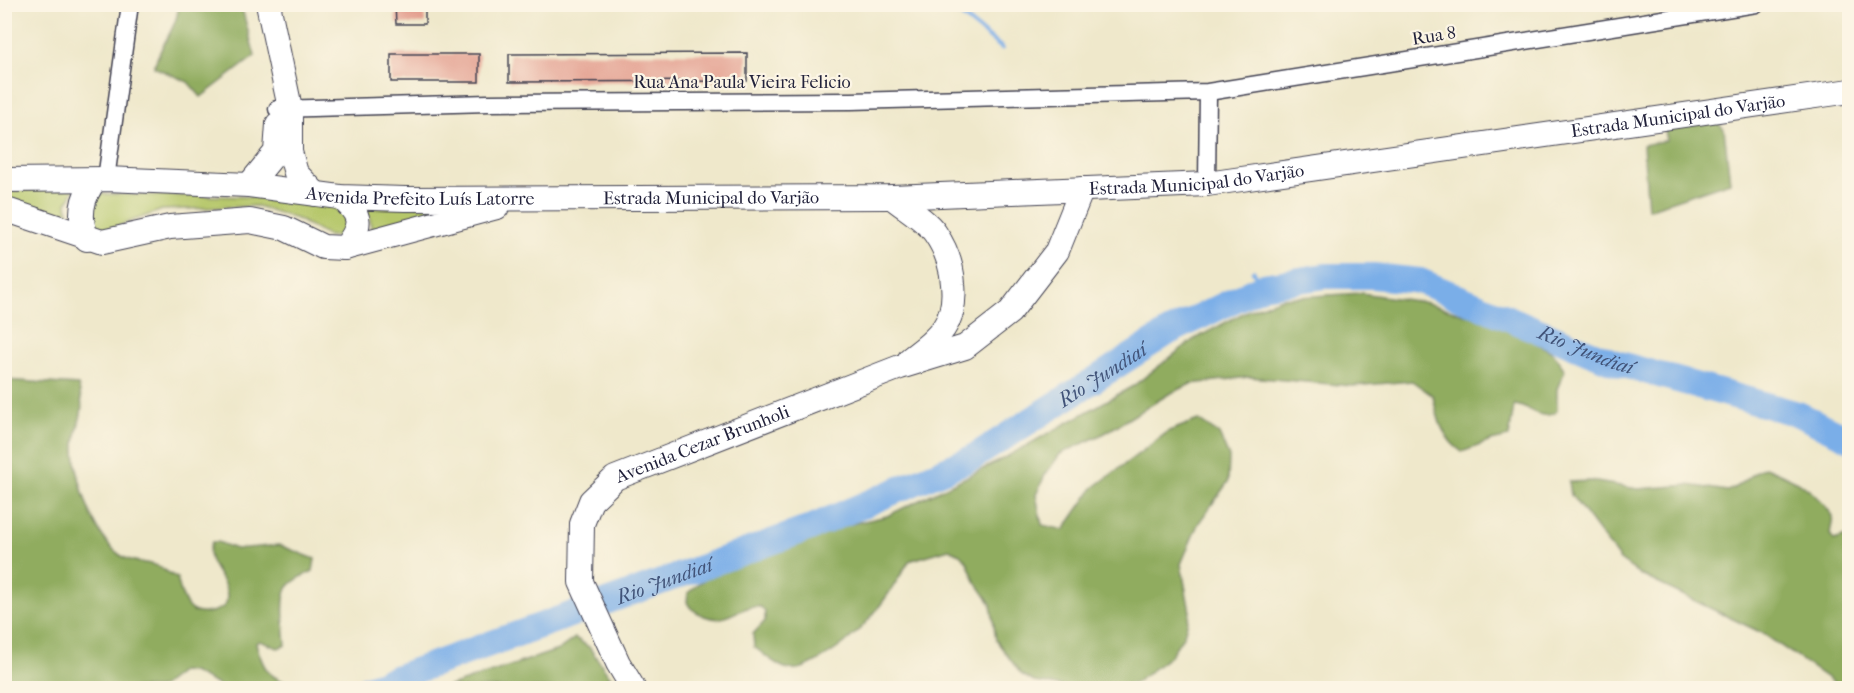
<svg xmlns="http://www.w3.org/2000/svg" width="1854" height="693" font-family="'IM FELL French Canon',serif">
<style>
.green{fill:#b6c76a;stroke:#6c7452;stroke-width:1.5}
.forest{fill:#90ac5e;stroke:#59674c;stroke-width:1.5}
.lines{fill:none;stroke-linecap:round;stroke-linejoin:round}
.stream{stroke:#7aaee8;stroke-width:4.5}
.river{stroke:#7aaee8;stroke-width:26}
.building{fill:#e39e8e}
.street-casing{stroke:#414051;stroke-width:19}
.secondary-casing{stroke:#414051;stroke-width:26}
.street{stroke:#fff;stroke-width:16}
.secondary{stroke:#fff;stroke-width:24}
.labels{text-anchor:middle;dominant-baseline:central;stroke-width:4.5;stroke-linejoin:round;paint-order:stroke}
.street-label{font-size:18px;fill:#22223b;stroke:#fcf5e5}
.water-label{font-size:20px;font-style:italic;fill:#415378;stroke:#fcf5e5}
</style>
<rect width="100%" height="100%" fill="#fcf5e5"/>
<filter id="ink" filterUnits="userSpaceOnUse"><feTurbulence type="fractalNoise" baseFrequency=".0167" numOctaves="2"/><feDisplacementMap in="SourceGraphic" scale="12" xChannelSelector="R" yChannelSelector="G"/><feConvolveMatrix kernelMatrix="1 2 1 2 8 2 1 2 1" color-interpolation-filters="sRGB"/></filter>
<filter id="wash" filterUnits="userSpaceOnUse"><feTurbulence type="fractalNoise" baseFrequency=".008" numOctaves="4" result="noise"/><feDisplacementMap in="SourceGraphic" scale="24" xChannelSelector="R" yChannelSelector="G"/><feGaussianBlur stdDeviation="1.35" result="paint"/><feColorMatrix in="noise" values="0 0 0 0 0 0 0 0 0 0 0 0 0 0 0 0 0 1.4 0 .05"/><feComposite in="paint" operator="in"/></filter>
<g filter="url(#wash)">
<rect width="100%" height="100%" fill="#efe8cb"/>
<path class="green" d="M75 188 67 203 69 223 5 199 4 191Z
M102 194 260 197 335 204 345 215 347 228 337 236H328L297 219 257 206 162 210 102 232 91 223 96 200Z
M466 204 372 237 370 219 364 207Z"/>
<path class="forest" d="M178 5H241L255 56 201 97 188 82 154 67C159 47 180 23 178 5Z
M1714 119 1724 129 1730 182 1648 209 1643 145 1667 140 1664 126Z
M1361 293 1423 302 1485 320 1529 338 1552 352 1565 370 1557 389V411C1541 423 1530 406 1514 405L1509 437 1491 441 1462 452C1442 438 1438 420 1433 396L1412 381 1352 386 1249 377 1191 384 1169 394 1105 433 1060 454 1045 475 1036 495 1042 525 1064 530 1093 488 1169 431 1198 420 1219 434 1229 457 1228 482 1198 524 1181 564 1190 612 1184 635 1170 656 1135 683 1107 688H1075L1034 682 1021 674 996 640 991 604 975 581 967 562 960 554 949 549 909 561C885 602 859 640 815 662 806 667 796 672 785 668 774 664 763 653 754 647L753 634 765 621V612L761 607C735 604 728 628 700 614 693 610 690 609 687 602L688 593 709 575 769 542 887 516 997 462 1133 386 1193 340 1247 311 1282 298Z
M4 380 78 385C87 416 77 417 75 444 74 477 94 542 125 558 135 563 147 562 157 566 164 569 170 574 177 578 183 600 186 620 215 611 219 609 224 608 226 603 233 579 199 564 212 542H218L236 549 279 545 315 559 313 571C306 575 294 579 288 587 280 597 285 631 286 645L278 648 260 641 256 643C265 676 270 677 302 688H224L192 672 182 671 160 688H5Z
M1765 467C1797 480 1812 487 1833 516L1830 534 1834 540 1849 535V688H1842L1762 633 1641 575 1620 560 1571 495 1569 482 1591 481 1638 489 1689 485 1727 491C1740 488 1749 473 1765 467Z
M575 638 589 647 614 682 616 688H444L558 650Z"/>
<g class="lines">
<path class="stream" d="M939 4 962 16 1002 48
M1253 271 1263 286"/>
<path class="river" id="s1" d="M368 688 810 528 972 458 1169 332 1263 286 1325 276H1373L1420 281 1613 362 1798 414 1850 439"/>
</g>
<g id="blocks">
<path class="building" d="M395 4H425V24H396Z
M747 53V81L509 82V54Z
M391 54H479V82H391Z"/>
</g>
</g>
<g filter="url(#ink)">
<use href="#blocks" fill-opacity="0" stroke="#414051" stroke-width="1.5"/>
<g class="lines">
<defs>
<path id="street" d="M277 109 489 103 851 101 1208 92
M106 179 130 4
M1207 184 1208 92 1756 4"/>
<g id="secondary">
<path d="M268 4 290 108V152L296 173 316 194"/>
<path id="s2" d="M4 180 106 179 249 185 340 197 405 199 892 197 1207 184 1850 91"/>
<path d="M249 185 276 152 278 124"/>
<path d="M340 197C363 216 362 225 345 248"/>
<path d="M892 197C905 208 925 219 935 233 946 249 952 265 953 284 957 323 939 337 910 359"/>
<path d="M4 209 102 242 170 227 250 221 284 228 323 247 345 248 497 207"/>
<path d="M87 239C78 217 81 198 95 180"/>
<path id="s3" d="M633 688 618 663 581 582 582 524 591 501 615 478 900 367 965 347 1010 312 1057 251 1082 189"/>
</g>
</defs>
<use href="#street" class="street-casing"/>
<use href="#secondary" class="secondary-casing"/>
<use href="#street" class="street"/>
<use href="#secondary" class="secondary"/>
</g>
</g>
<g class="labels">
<g class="street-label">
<text transform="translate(1434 36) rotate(-9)">Rua 8</text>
<text x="742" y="82">Rua Ana Paula Vieira Felicio</text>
<text stroke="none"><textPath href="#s2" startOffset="1680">Estrada Municipal do Varjão</textPath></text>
<text stroke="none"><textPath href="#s2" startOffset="1194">Estrada Municipal do Varjão</textPath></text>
<text stroke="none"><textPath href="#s2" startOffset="417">Avenida Prefeito Luís Latorre</textPath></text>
<text stroke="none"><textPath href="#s2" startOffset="708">Estrada Municipal do Varjão</textPath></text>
<text stroke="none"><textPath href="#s3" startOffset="328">Avenida Cezar Brunholi</textPath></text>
</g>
<g class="water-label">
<text stroke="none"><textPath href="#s1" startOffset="1323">Rio Jundiaí</textPath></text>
<text stroke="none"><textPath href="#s1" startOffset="801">Rio Jundiaí</textPath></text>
<text stroke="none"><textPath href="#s1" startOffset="315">Rio Jundiaí</textPath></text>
</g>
</g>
<rect width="1854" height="693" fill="none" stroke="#fcf5e5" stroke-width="24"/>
</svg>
